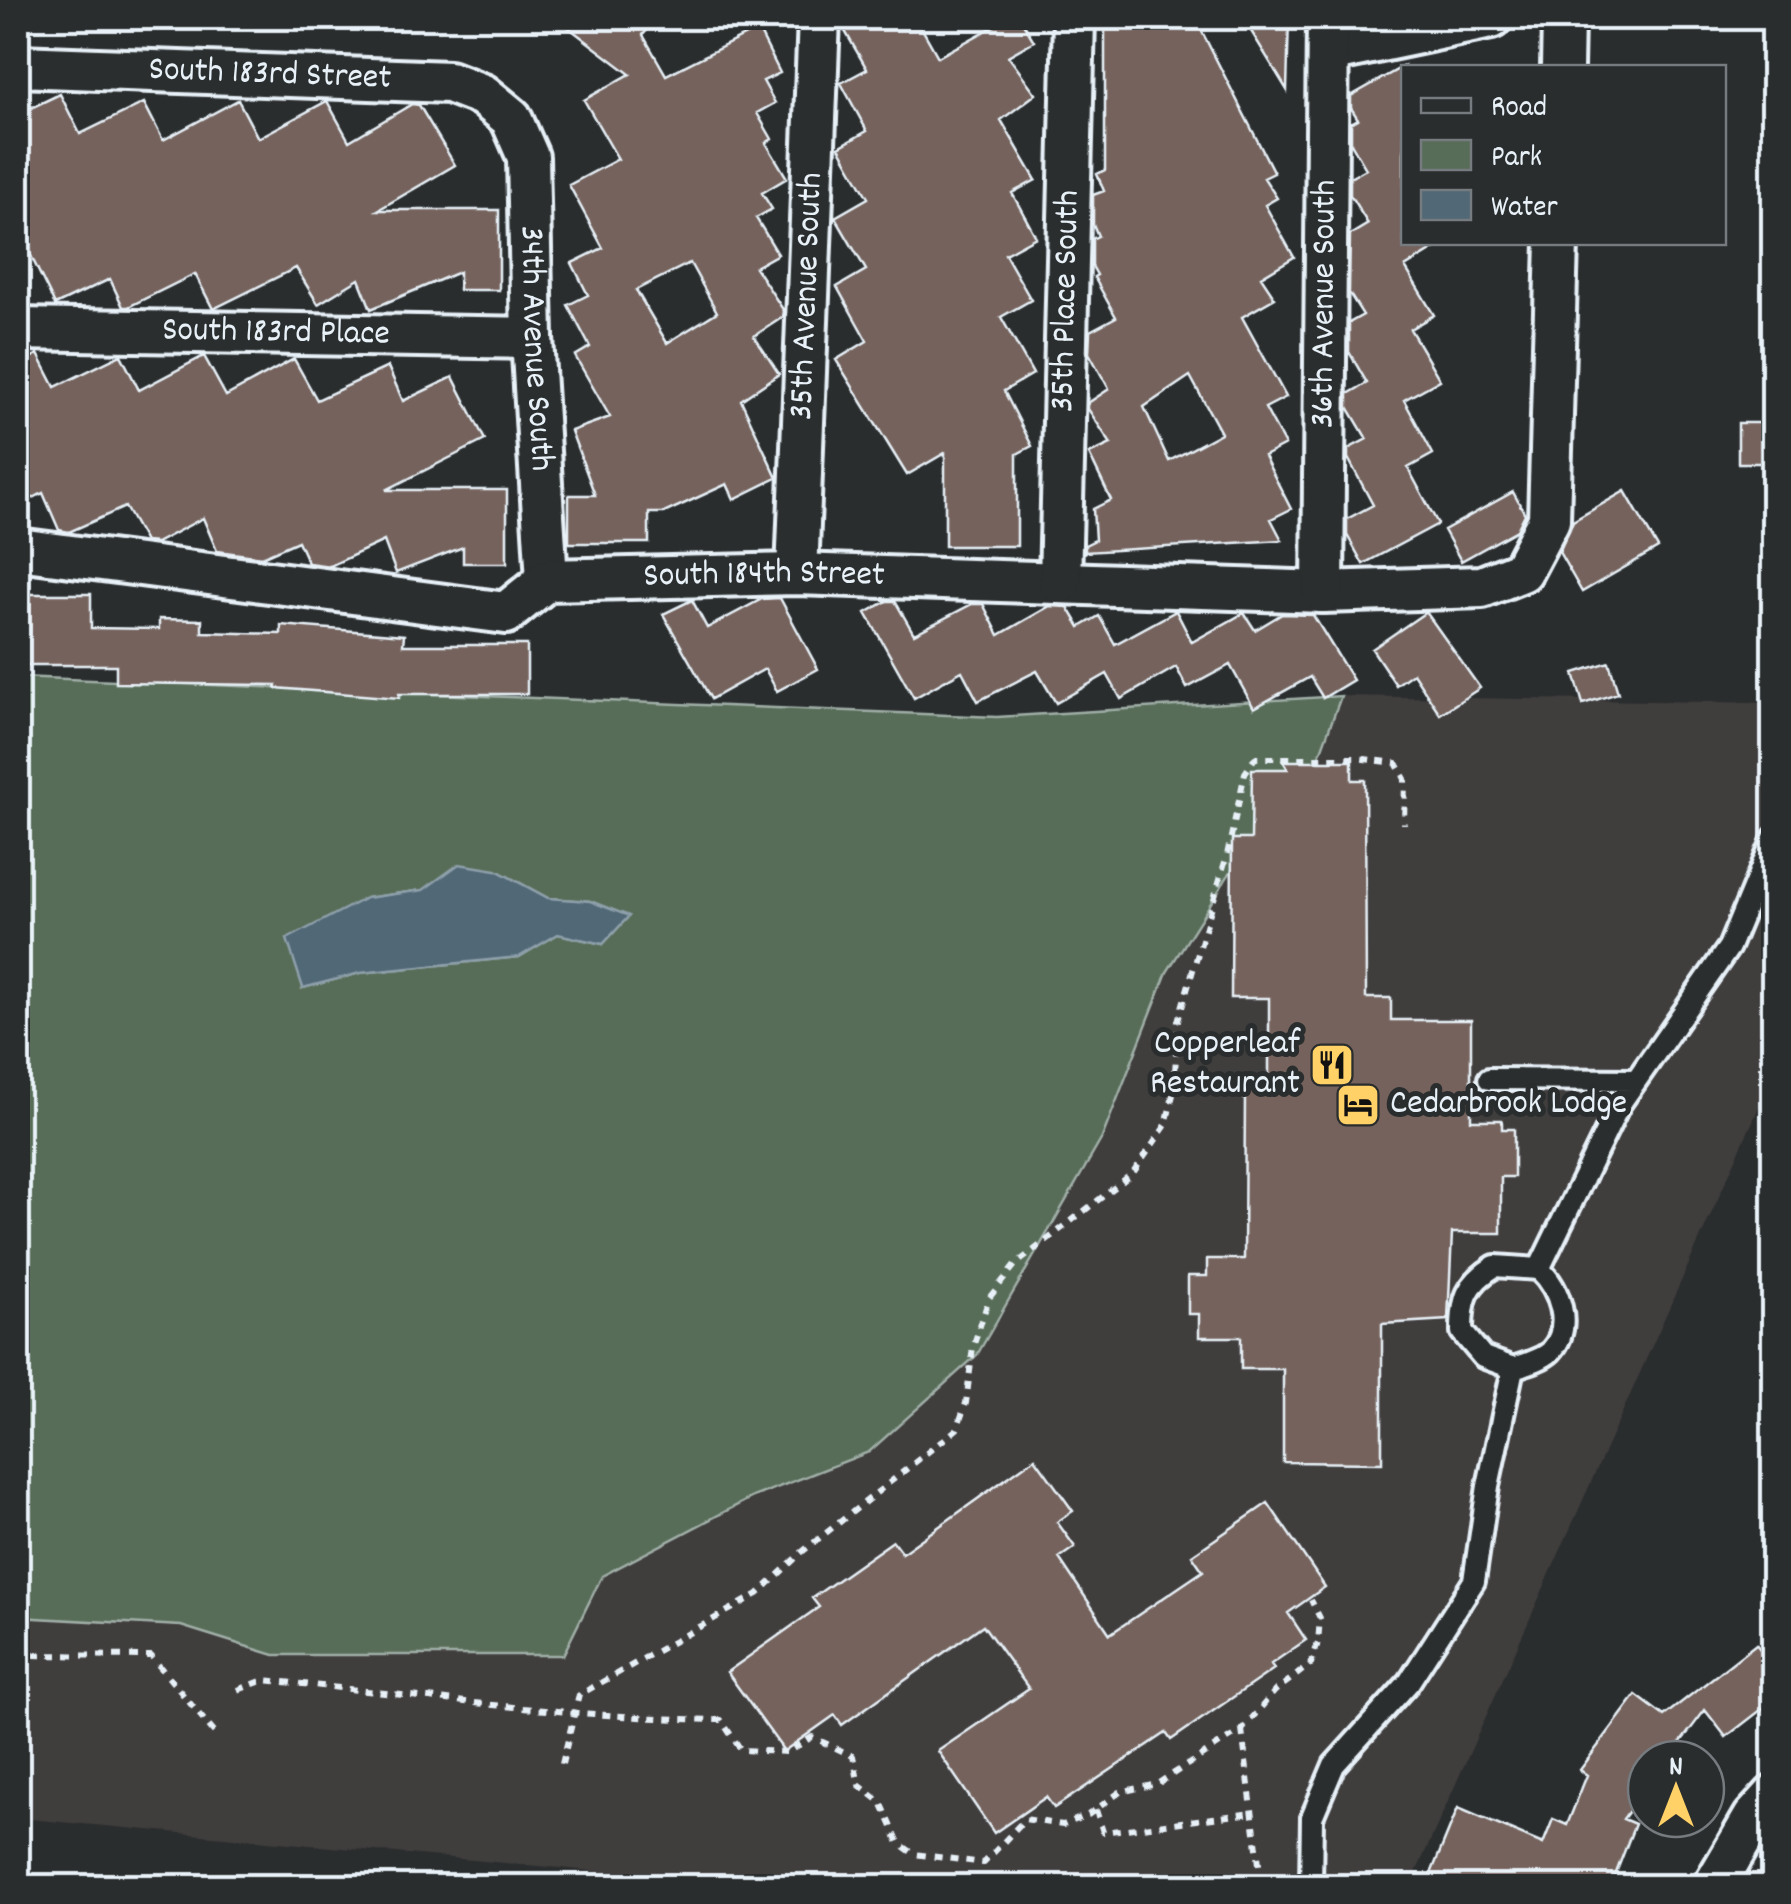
<svg xmlns="http://www.w3.org/2000/svg" width="1791" height="1904" font-family="Dekko,sans-serif">
<style>
.built{fill:#403d3c}
.green{fill:#586d58;stroke:#a0afa8;stroke-width:2.5;fill-rule:evenodd}
.water{fill:#516876;stroke:#8d9faa;stroke-width:2.5}
.building{fill:#74625c;stroke:#e8f1f8;stroke-width:2.5;fill-rule:evenodd}
.lines{fill:none;stroke-linecap:round;stroke-linejoin:round}
.service-casing{stroke:#e8f1f8;stroke-width:28}
.minor-casing{stroke:#e8f1f8;stroke-width:48}
.path{stroke:#e8f1f8;stroke-width:6;stroke-dasharray:8 8;stroke-linecap:butt}
.service{stroke:#2a2d2e;stroke-width:20}
.minor{stroke:#2a2d2e;stroke-width:40}
.labels{text-anchor:middle;dominant-baseline:central;stroke-width:10;stroke-linejoin:round;paint-order:stroke}
.street-label{font-size:35px;fill:#e8f1f8;stroke:#2a2d2e}
.poi-label{font-size:35px;fill:#e8f1f8;stroke:#2a2d2e;text-anchor:end}
</style>
<rect width="100%" height="100%" fill="#2a2d2e"/>
<filter id="ink" filterUnits="userSpaceOnUse"><feTurbulence type="fractalNoise" baseFrequency=".01" numOctaves="2"/><feDisplacementMap in="SourceGraphic" scale="20" xChannelSelector="R" yChannelSelector="G"/><feConvolveMatrix kernelMatrix="1 2 1 2 8 2 1 2 1" color-interpolation-filters="sRGB"/></filter>
<g filter="url(#ink)">
<path class="built" d="M1341 696 1773 703V1076L1410 1886H755L18 1818V1617L181 1626 274 1655H563L602 1576 753 1497 869 1452 977 1355 1102 1138 1167 972 1233 868 1296 820Z"/>
<path class="green" d="M18 677 997 717 1341 696 1296 820 1233 868 1167 972 1102 1138 977 1355 869 1452 753 1497 602 1576 563 1655H274L181 1626 18 1617ZM496 870 548 898 590 901 628 917 603 944 558 934 519 957 360 973 303 988 366 898 423 890Z"/>
<path class="water" d="M459 864 496 870 548 898 590 901 629 916 603 944 558 934 519 957 360 973 303 988 287 939 366 898 423 890Z"/>
<path class="building" d="M556 18H657L643 35 666 75 758 29 780 73 763 81 775 103 757 113 772 139 766 143 787 178 762 193 772 209 756 218 778 254 755 267 784 311 783 317 754 336 779 374 741 400 777 478 734 499 727 484 664 513H649V543H569V495H595L571 431 610 417 575 356 590 347 568 305 588 295 572 263 603 248 569 185 618 159 584 100 630 74ZM690 263 717 312 667 343 636 290Z
M843 18H916L938 57 1009 18H1020L1034 41 1008 56 1036 94 1001 120 1036 180 1012 193 1036 237 1005 254 1031 300 1001 317 1033 374 1004 391 1032 446 1017 454V546H945V453L907 475 836 360 867 341 837 287 866 270 835 217 868 198 839 147 867 131 841 83 867 69 842 26Z
M1105 18H1195L1274 173 1264 178 1277 198 1265 205 1294 257 1261 277 1275 298 1242 317 1286 397 1265 408 1285 445 1264 456 1291 509 1271 519 1282 540 1085 552V545L1095 540 1093 509 1111 500 1089 454 1111 444 1088 409V403L1109 389 1089 353 1090 331 1116 317 1094 277 1097 275 1092 266V239L1098 236 1093 224V195L1104 191 1097 174 1105 170ZM1190 376 1221 433 1169 461 1144 407Z
M1243 18H1289L1287 90Z
M1404 66V242H1446L1405 267 1434 315 1410 329 1440 380 1404 400 1433 454 1408 468 1438 524 1363 564 1347 535V519L1373 505 1348 458V449L1367 439 1348 407V394L1367 383 1349 352V323L1363 315 1349 293 1350 235 1368 224 1350 195V178L1366 169 1351 143V123L1358 119 1351 108V96Z
M60 94 80 134 144 103 163 140 238 100 258 138 327 101 349 141 412 104 419 105 455 165 378 210H499V290H459V272L371 309 359 279 318 304 296 268 213 309 195 274 128 307H123L110 279 55 305 18 229V114Z
M38 354 55 387 121 355 139 390 204 356 226 396 294 359 317 400 388 367 403 401 453 377 485 440 386 490H507V563H463V547L396 573 384 541 330 566 308 563 298 541 262 557 217 551 203 518 156 543 145 542 125 507 69 532 59 530 43 493 18 506V365Z
M1738 423H1774V463H1738Z
M1625 491 1658 548 1582 592 1559 552 1573 521Z
M1513 492 1525 514 1517 530 1461 561 1444 530Z
M19 594H91V628L159 629V619L202 620V632L281 634V625L404 635 403 645H527V694H399V698L276 688V685L116 683V665H19Z
M780 598 818 669 777 691 765 669 711 699 663 614 692 600 707 628 762 599Z
M887 601H895L914 634 972 604H983L999 635 1050 606 1068 607 1080 627 1099 616 1115 644 1176 611 1192 642 1244 613 1255 630 1282 614 1313 615 1353 680 1323 698 1310 677 1254 708 1230 665 1187 688 1176 667 1121 699 1107 674 1056 703 1037 671 978 701 962 671 914 698 866 613Z
M1426 612 1480 688 1440 714 1413 673 1396 685 1372 649Z
M1609 662 1618 693 1583 704 1574 673Z
M1283 761H1352V780H1365L1366 998H1391V1020H1471V1120H1502V1129H1514V1177H1501V1233H1452L1448 1320 1382 1324V1463L1283 1462V1369H1241V1337H1199V1314H1188V1276H1207V1259H1244L1245 1090H1269V998H1231L1232 839H1251L1252 769H1288Z
M1035 1458 1073 1511 1057 1522 1075 1547 1059 1558 1110 1634 1203 1571 1192 1555 1268 1503 1325 1587 1288 1613 1306 1640 1271 1664 1274 1669 1171 1740 1166 1733 1054 1808 1046 1797 994 1833 938 1751 1029 1689 983 1625 842 1725 835 1715 784 1751 727 1672 819 1607 812 1598 893 1541 902 1553Z
M1756 1644 1774 1667V1700L1726 1737 1705 1710 1668 1759H1646V1788L1623 1819 1635 1824 1611 1886H1426L1458 1808 1543 1844 1553 1819 1567 1825 1587 1775 1580 1770 1636 1695 1664 1716Z"/>
<g class="lines">
<defs>
<path id="service" d="M1489 1079 1636 1080
M1495 1266 1539 1269C1559 1288 1574 1326 1551 1351 1542 1360 1525 1364 1513 1368L1483 1357 1462 1332C1462 1299 1466 1284 1495 1266Z
M1539 1269 1619 1105 1729 947 1774 838
M1311 1886 1312 1817 1334 1765 1409 1682 1474 1581 1488 1486 1513 1368"/>
<g id="minor">
<path d="M1328 52 1491 18"/>
<path id="s1" d="M18 66 449 82 483 95 511 118 528 157 532 338 547 580"/>
<path d="M1562 68 1563 18"/>
<path id="s2" d="M18 329 532 338"/>
<path id="s3" d="M18 549 506 613 547 580 797 574 1323 592 1482 587 1522 571 1549 520 1557 242"/>
<path id="s4" d="M797 574 819 18"/>
<path id="s5" d="M1060 583 1074 18"/>
<path id="s6" d="M1323 592 1328 18"/>
<path d="M1714 1886 1754 1818 1774 1796"/>
</g>
</defs>
<use href="#service" class="service-casing"/>
<use href="#minor" class="minor-casing"/>
<path class="path" d="M18 1655 151 1656 218 1737
M238 1690 264 1680C416 1695 569 1718 721 1720L741 1750 788 1752 812 1737 853 1756 859 1785 881 1802 899 1843 914 1854 984 1863 1025 1819 1063 1825 1088 1815 1120 1792 1157 1784 1242 1730 1275 1691 1311 1664 1318 1643 1320 1618 1311 1600
M1242 1730 1260 1872
M562 1764 579 1695 758 1594 802 1552 957 1429 966 1403 973 1347 989 1298 1016 1264 1133 1173 1166 1125 1174 1090 1178 1021 1227 855 1245 773 1255 758H1357L1396 763 1405 779 1404 824
M1096 1810 1103 1832 1253 1813"/>
<use href="#service" class="service"/>
<use href="#minor" class="minor"/>
</g>
</g>
<defs>
<symbol id="restaurant-square" viewBox="-11 -11 22 22"><rect x="-9" y="-9" width="18" height="18" rx="4" fill="#ffd166" stroke="#2a2d2e"/><path d="M-5-6h1v4h1v-4h1v4h1v-4h1v5L-1.5 .5V6h-2V.5L-5-1ZM5-6V6H3V1.5H1.5Q1.5-4 5-6Z" fill="#111"/></symbol>
<symbol id="hotel-square" viewBox="-11 -11 22 22"><rect x="-9" y="-9" width="18" height="18" rx="4" fill="#ffd166" stroke="#2a2d2e"/><path d="M-6-4.5h1.5V1H6V5H4.5V3h-9V5H-6ZM-4 0a1.8 1.8 0 1 1 3.6 0ZM.5 0V-2.5h3Q6-2.5 6 0Z" fill="#111"/></symbol>
</defs>
<g fill-rule="evenodd">
<use href="#restaurant-square" x="1307" y="1040" width="50" height="50"/>
<use href="#hotel-square" x="1333" y="1080" width="50" height="50"/>
</g>
<g class="labels">
<g class="street-label">
<text stroke="none"><textPath href="#s1" startOffset="252">South 183rd Street</textPath></text>
<text stroke="none"><textPath href="#s4" startOffset="278">35th Avenue South</textPath></text>
<text stroke="none"><textPath href="#s5" startOffset="282">35th Place South</textPath></text>
<text stroke="none"><textPath href="#s6" startOffset="288">36th Avenue South</textPath></text>
<text stroke="none"><textPath href="#s2" startOffset="258">South 183rd Place</textPath></text>
<text stroke="none"><textPath href="#s1" startOffset="738">34th Avenue South</textPath></text>
<text stroke="none"><textPath href="#s3" startOffset="762">South 184th Street</textPath></text>
</g>
<g class="poi-label">
<text x="1300" y="1045">Copperleaf<tspan x="1300" dy="40">Restaurant</tspan></text>
<text x="1390" y="1105" text-anchor="start">Cedarbrook Lodge</text>
</g>
</g>
<rect width="1791" height="1904" fill="none" stroke="#2a2d2e" stroke-width="60"/>
<rect x="30" y="30" width="1731" height="1844" fill="none" stroke="#e8f1f8" stroke-width="4" filter="url(#ink)"/>
<rect x="1401" y="65" width="325" height="180" fill="#2a2d2e" stroke="#767b7f" stroke-width="2.5"/>
<rect x="1421" y="98" width="50" height="15" fill="#2a2d2e" stroke="#767b7f" stroke-width="2.5"/>
<text x="1491" y="115" font-size="30" fill="#e8f1f8">Road</text>
<rect x="1421" y="140" width="50" height="30" fill="#586d58" stroke="#767b7f" stroke-width="2.5"/>
<text x="1491" y="165" font-size="30" fill="#e8f1f8">Park</text>
<rect x="1421" y="190" width="50" height="30" fill="#516876" stroke="#767b7f" stroke-width="2.5"/>
<text x="1491" y="215" font-size="30" fill="#e8f1f8">Water</text>
<g transform="translate(1676 1789)"><circle r="48" fill="#2a2d2e" stroke="#767b7f" stroke-width="2.5"/>
<path d="M0-8L18 38L0 25L-18 38Z" fill="#ffd166"/>
<text y="-15" font-size="28" font-weight="bold" text-anchor="middle" fill="#e8f1f8">N</text>
</g>
</svg>
